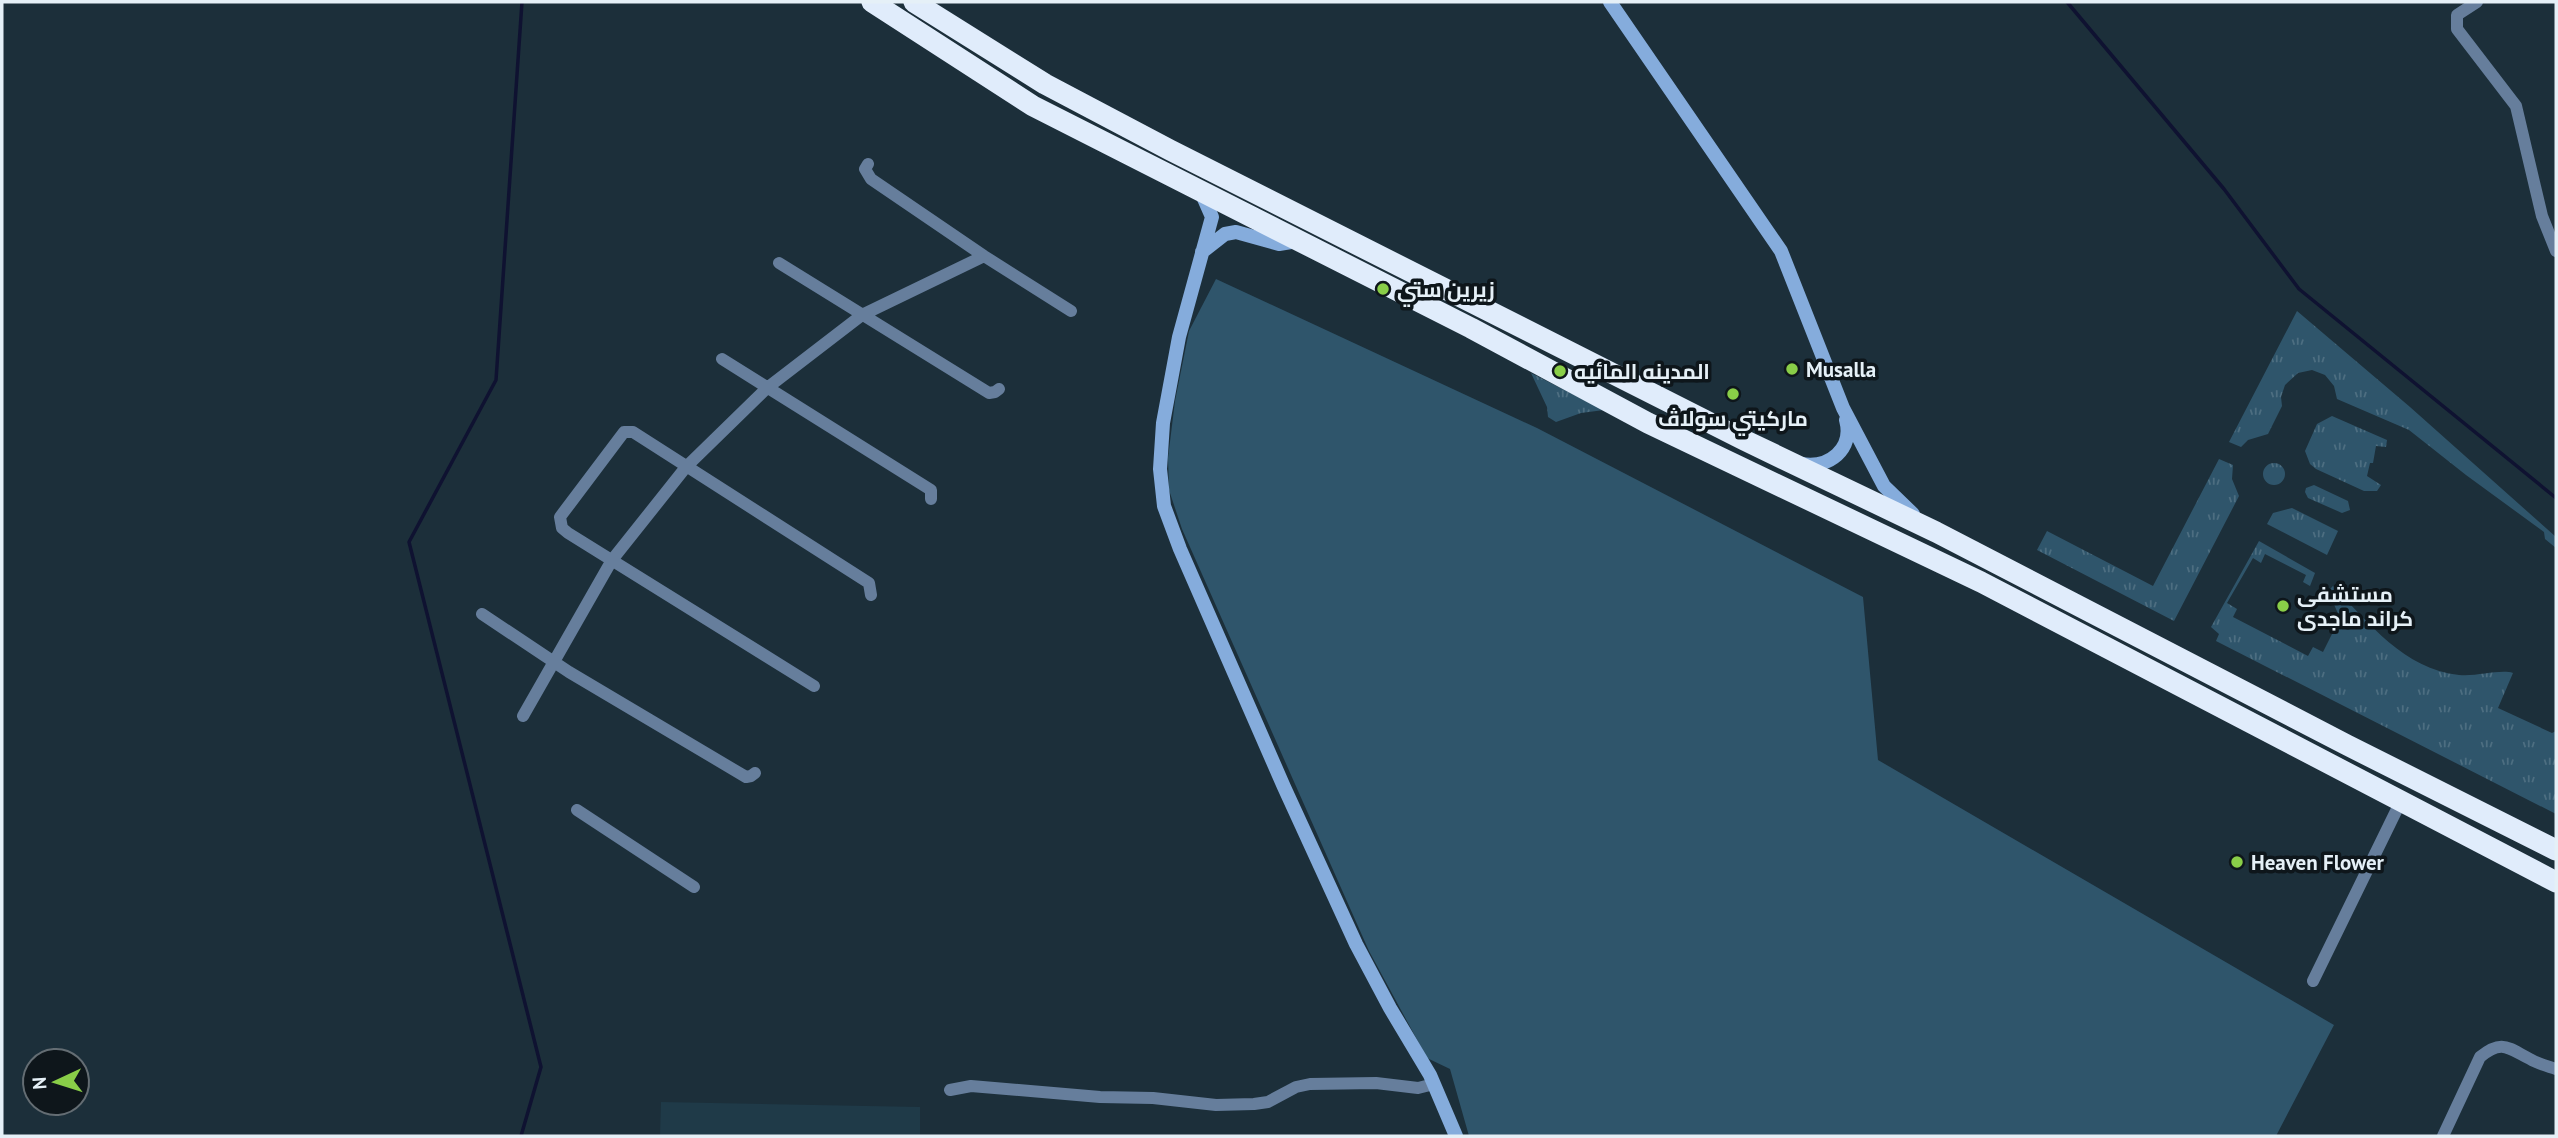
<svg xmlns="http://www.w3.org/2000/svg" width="2558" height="1138" font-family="'PT Sans',Cairo,sans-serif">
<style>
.built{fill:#1f3a48}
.grass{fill:url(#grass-tufts)}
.pitch{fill:#2f556b}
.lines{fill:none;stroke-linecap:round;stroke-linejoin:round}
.stream{stroke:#0f1231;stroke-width:3.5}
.street{stroke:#667e9c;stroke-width:12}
.secondary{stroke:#85acdc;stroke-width:14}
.highway{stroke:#e0ecfb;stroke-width:21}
.poi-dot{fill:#89ce48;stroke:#0e161b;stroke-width:2.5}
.labels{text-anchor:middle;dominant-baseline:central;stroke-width:7;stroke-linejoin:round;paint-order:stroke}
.poi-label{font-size:21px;font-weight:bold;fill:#e5f0f7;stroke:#0e161b;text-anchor:start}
</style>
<defs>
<pattern id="grass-tufts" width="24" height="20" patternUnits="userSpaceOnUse" patternTransform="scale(1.75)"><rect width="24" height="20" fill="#2f556b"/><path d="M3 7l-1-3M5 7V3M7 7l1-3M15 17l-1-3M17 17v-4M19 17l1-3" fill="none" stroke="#4d6e81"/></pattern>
</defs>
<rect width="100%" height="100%" fill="#1c2f3a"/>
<path class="built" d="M661 1102 920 1107V1136H660Z"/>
<path class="grass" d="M2297 311 2410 407 2556 537V548L2545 539 2544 532 2466 475 2409 430 2337 399 2334 386 2325 375 2312 370 2298 373 2285 385 2281 397 2282 406 2268 434 2248 440 2241 447 2229 442Z
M1531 373 1604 410 1581 413 1556 422 1548 417 1547 407Z
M2332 416 2387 440 2386 447 2376 446 2373 463H2370L2367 476 2381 485 2377 491H2364L2316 469 2310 464 2305 451 2317 424Z
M2219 459 2233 465 2232 479 2239 496 2174 621 2037 550 2047 531 2153 586Z
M2263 474a11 11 0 1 1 22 0a11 11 0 1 1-22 0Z
M2314 485 2348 501 2350 510 2342 513 2308 498 2305 492 2306 488Z
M2292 508 2338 531 2327 555 2267 524 2273 513Z
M2259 541 2315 573 2310 586 2303 582 2306 575 2265 554 2261 563 2253 558 2227 603 2237 609 2233 617 2308 656 2313 647 2323 652 2340 618 2332 600 2325 594 2333 586C2369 623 2404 669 2459 675 2476 677 2500 669 2513 673L2498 708 2552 733 2556 731V814L2216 641 2219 634 2211 627Z"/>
<path class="pitch" d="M1216 279 1537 428 1863 597 1878 760 2334 1025 2276 1136H1469L1450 1069 1427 1058 1369 951 1182 529 1169 490 1168 458 1175 401 1189 331Z"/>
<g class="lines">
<path class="stream" d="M2067 2 2224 189 2299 289 2556 498
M521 1136 541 1067 409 542 496 380 522 2"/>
<path class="street" d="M2477 2 2457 15V29L2516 106 2542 216 2556 251
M868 164 865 169 871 179 984 256
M779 263 989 393 995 392 999 389
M722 359 931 490V499
M482 614 569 672 746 777 751 776 755 773
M814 686 568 533 562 528 560 517 624 432H633L869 583 871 595
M523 716 612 560 686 467 767 388 862 315 984 256 1071 311
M577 810 694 887
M2313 981 2401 801
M950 1090 971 1086 1100 1097 1153 1098 1216 1105 1254 1104 1268 1102 1296 1087 1310 1084 1376 1083 1418 1088 1434 1084
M2443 1136 2480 1057C2502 1039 2508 1048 2530 1059 2538 1064 2547 1066 2556 1069"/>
<path class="secondary" d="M1610 2 1781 251 1843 408 1884 486 1913 514
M1201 192 1212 217 1179 337 1163 423 1160 469 1164 506 1180 549 1284 787 1356 944 1390 1008 1430 1075 1456 1136
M1202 252 1225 234 1236 232 1279 244 1297 241
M1801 464C1829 469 1854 449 1846 420"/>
<path class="highway" d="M872 2 1033 106 1471 328 1648 423 1981 582 2556 882
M914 2 1045 84 1170 150 1744 440 1936 532 2347 745 2556 850"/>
</g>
<g class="poi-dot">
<circle cx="1383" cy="289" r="7"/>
<circle cx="1792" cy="369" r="7"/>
<circle cx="1560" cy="371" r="7"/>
<circle cx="1733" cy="394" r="7"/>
<circle cx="2283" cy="606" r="7"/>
<circle cx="2237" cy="862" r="7"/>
</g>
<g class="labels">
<g class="poi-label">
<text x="1397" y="289">زيرين ستي</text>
<text x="1806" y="369">Musalla</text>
<text x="1574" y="371">المدينه المائيه</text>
<text x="1733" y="418" text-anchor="middle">ماركيتي سولاڤ</text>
<text x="2297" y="594">مستشفی<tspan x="2297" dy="24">کراند ماجدی</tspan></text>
<text x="2251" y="862">Heaven Flower</text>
</g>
</g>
<rect width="2558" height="1138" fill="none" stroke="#e5f0f7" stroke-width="7"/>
<g transform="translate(56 1082) rotate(266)"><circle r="33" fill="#0e161b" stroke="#646d73" stroke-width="2"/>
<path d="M0-5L12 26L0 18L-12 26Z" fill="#89ce48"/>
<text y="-10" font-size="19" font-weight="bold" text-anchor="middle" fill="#e5f0f7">N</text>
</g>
</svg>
